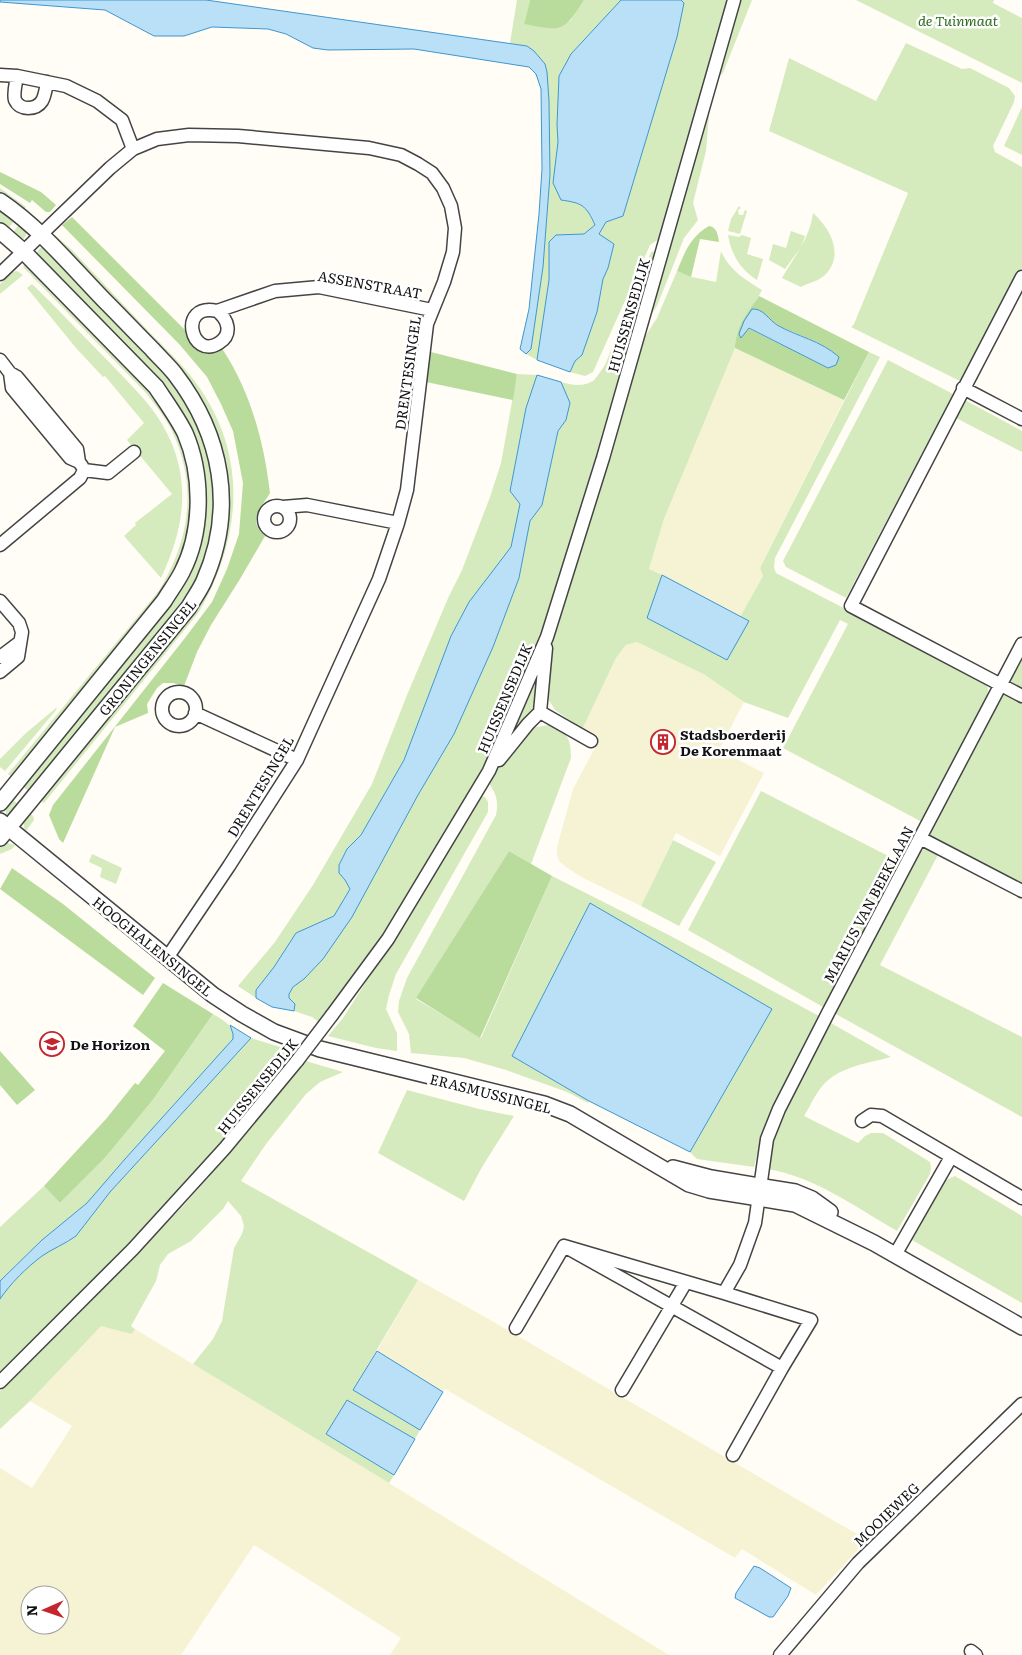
<svg xmlns="http://www.w3.org/2000/svg" width="1022" height="1655" font-family="Literata,serif">
<style>
.farmland{fill:#f6f3d4;fill-rule:evenodd}
.green{fill:#d5ebbd}
.forest{fill:#b9dc9c;fill-rule:evenodd}
.water{fill:#b9e0f7;stroke:#3f96cf}
.lines{fill:none;stroke-linecap:round;stroke-linejoin:round}
.minor-casing{stroke:#444;stroke-width:15}
.tertiary-casing{stroke:#444;stroke-width:18}
.minor{stroke:#fff;stroke-width:12}
.tertiary{stroke:#fff;stroke-width:15}
.minor-bridge-casing{stroke:#444;stroke-width:15;stroke-linecap:butt}
.minor-bridge{stroke:#fff;stroke-width:12}
.labels{text-anchor:middle;dominant-baseline:central;stroke-width:5;stroke-linejoin:round;paint-order:stroke}
.park-label{font-size:14px;font-style:italic;fill:#2f6b1f;stroke:#fff}
.street-label{font-size:14px;fill:#111;stroke:#fff}
.poi-label{font-size:14px;font-weight:bold;fill:#111;stroke:#fff;text-anchor:start}
</style>
<rect width="100%" height="100%" fill="#fffdf5"/>
<path class="farmland" d="M735 348 844 400 760 568 763 576 740 617 649 569 664 519Z
M637 642 705 675 744 702 719 750 764 773 720 856 676 833 641 906 581 877 566 867 559 861 557 855V847L573 789 599 740 581 732 616 658 626 645Z
M418 1280 480 1314 867 1540 816 1595 742 1549 735 1558 445 1389 443 1392 377 1351Z
M101 1325 132 1334 135 1329 371 1472 669 1655H390L401 1638 254 1545 181 1655H0V1468L32 1488 72 1426 30 1401ZM30 1595H60V1625H30Z"/>
<path class="green" d="M517 0H530L524 24 570 21 584 0H621L571 54 557 125 558 142 553 183 561 200C582 203 586 205 595 225L584 234 556 235 549 242V280L537 360 526 354 531 349 543 266 550 175 549 101 545 64 534 51 527 46 510 43Z
M681 0H730L662 237 650 245 593 372 585 376 570 372 575 361 582 355 597 312 603 279 608 268 599 234 606 222 623 216 677 37 684 3Z
M739 0H752L723 73 717 79Z
M856 0H994L993 3 1022 18V83Z
M906 43 962 69 970 68 1009 88 1015 96 1014 102 993 146 995 152 1022 167V268L962 382 851 327 854 324 908 193 769 131 789 58 876 101Z
M710 103 706 151 693 203 698 220 684 238 657 306 648 320Z
M1022 107V155L1004 146Z
M0 188 26 207 21 212 0 198Z
M739 206 741 208 738 210 739 215H743L745 210 747 211 740 234 728 231 731 219Z
M0 207 15 220 7 230 0 226Z
M813 213C830 228 845 255 825 275 819 281 808 283 801 287L782 278C794 257 810 238 813 213Z
M20 223 26 229V236L23 239 11 235Z
M791 231 805 236 801 247 785 269 769 260 773 244 786 248Z
M55 235 72 250C99 279 126 307 153 336 172 355 191 373 205 396 249 467 238 544 199 612L44 803 39 800 163 647 220 551 208 417 54 241Z
M728 235 739 237 742 235 751 238 747 254 763 259 757 280C740 269 731 254 728 235Z
M40 248H45L171 374 210 446 216 526 196 587 32 794 20 784 195 550 188 431 37 257V252Z
M656 251 584 521 525 681 472 791 391 929 319 1022 312 1017 294 1011 295 1004 289 998C289 988 297 984 304 979L454 734 493 647 519 578 530 521 542 505 558 431 566 420 570 403 561 382C570 385 584 387 593 381 596 379 602 369 605 365L651 252Z
M721 251C729 270 744 279 762 290 752 310 735 325 735 348L664 519 649 569 662 575 647 618 727 660 746 619 740 617 763 576 760 568 869 352 880 357 775 558 774 568 776 573 975 676C981 679 988 683 988 690 988 697 982 705 979 711 962 749 941 785 922 822L783 748 848 624 840 620 788 718 744 702 705 675 637 642 626 645 616 658 581 732 574 723 555 710 547 697 550 648 644 338 657 318 677 271 692 277 716 282Z
M24 265 29 266 150 387 176 425 190 466 192 526 172 581 14 779 8 774 158 592C190 541 198 486 172 431 165 417 155 405 146 393L23 267Z
M17 271 23 275 0 294V284L12 272Z
M32 284C59 310 85 338 112 365 127 381 144 397 157 416 193 470 187 523 161 578L124 536 136 525 135 523 172 494 127 440 144 423 105 376 103 377 76 348 27 288Z
M888 360 953 394 846 598 786 567 783 561Z
M517 374 537 375 526 408 510 490 520 504 511 547 451 636 404 760 361 835 347 849 339 865V873L345 880 350 889 334 916 296 933 274 967 256 990V998L238 986 275 942 313 885 372 784 407 695 449 596 462 570 490 497 501 463Z
M963 399 1022 431V452L954 417Z
M1022 656V692L1012 685 1011 679Z
M541 670 536 712 505 749Z
M1003 694H1007L1022 702V885L936 841 931 836 930 830 997 703Z
M56 708 57 709 5 771 0 767V759L26 733Z
M549 725C567 733 571 737 571 758L531 864 509 851 416 999 481 1038 552 876 667 934 819 1016C795 1065 767 1113 754 1167L697 1159 690 1152 772 1009 590 903 512 1056 589 1101 588 1103 567 1092 506 1070 464 1058 411 1053 409 1034 398 1012 399 1001 407 978 496 815C499 801 496 793 488 782L494 769 531 728Z
M761 791 900 862 823 1007 688 930Z
M9 796 21 807 7 817 4 806Z
M480 796 485 797 488 802V812L396 974 389 995 386 1009 397 1033V1051L376 1048 328 1036 343 1018 431 880Z
M28 812 33 816 34 820 25 832 23 820Z
M673 840 716 862 679 926 641 906Z
M7 843 15 845 12 849 0 854V845Z
M926 848 939 853 880 965 1022 1037V1117L834 1013 917 854Z
M92 854 122 868 116 884 100 877 102 868 89 862Z
M213 1014C223 1020 234 1025 233 1039L125 1159 87 1203 42 1240 0 1281V1227L44 1186 60 1203 104 1159 152 1101Z
M829 1022 891 1057C869 1063 842 1066 825 1083 816 1092 811 1105 804 1116L858 1143 865 1136 871 1133H883L930 1162 931 1168 930 1174 897 1231C857 1208 815 1177 768 1169L772 1141 794 1090Z
M251 1038 300 1053 183 1190 0 1377V1299C11 1283 26 1268 42 1256 52 1249 65 1244 76 1236L110 1192Z
M306 1061 343 1072 320 1082 306 1094 266 1144 241 1181 418 1280 353 1390 420 1430 415 1439 347 1400 326 1434 394 1475 389 1483 193 1364 213 1339 222 1321 234 1248 242 1234 244 1226 241 1216 228 1201 223 1209 191 1241 168 1254 160 1265 156 1281 131 1326 135 1329 132 1334 101 1326 30 1401 0 1429V1391L75 1318 91 1300 185 1204 219 1165Z
M407 1090 479 1109 514 1116 482 1167 464 1201 378 1153Z
M955 1176 1022 1216V1303L912 1240 944 1181Z"/>
<path class="forest" d="M530 0H584C563 33 562 31 524 24Z
M0 172 41 192 56 205 50 212H46L32 200 30 203 0 184Z
M72 217 186 331C190 353 203 349 221 347 250 390 264 441 270 493 260 510 247 519 265 536L240 579 211 625 197 652 184 686 173 683H163L157 688 147 704 148 713 115 727 63 843 59 839 49 815 53 805 185 638 212 602 227 569 239 534 243 483 233 431 221 404 207 377 180 345 62 225Z
M709 226C717 227 718 235 719 242L700 239 691 277 677 271C685 252 690 237 709 226Z
M759 296 869 352 844 400 735 348C735 328 748 312 759 296ZM756 309C763 313 772 322 779 326 799 336 822 341 839 357L836 365 828 368 748 328 741 337Z
M431 352 517 374 513 400 426 382Z
M509 851 552 876 480 1038 416 998Z
M12 868 63 904 155 978 143 995 0 889Z
M163 983 213 1014 152 1101 104 1159 60 1203 44 1186 106 1119 135 1083 138 1085 165 1051 133 1026Z
M0 1051 35 1090 17 1105 0 1085Z"/>
<path class="water" d="M0 0H206L527 46 534 51 545 64 547 72 549 101 550 175 543 267 531 349 526 354 520 349 529 309 539 214 542 169 541 89 536 74 529 67 414 49 328 50 313 48 286 34 268 29 212 27 184 36H154L105 10 0 2Z
M621 0H681L684 3 677 37 623 216 606 222 599 234 614 244 608 268 603 279 597 312 582 355 575 361 570 372 537 360 549 280V242L556 235 584 234 595 225C586 205 582 203 561 200L553 183 558 142 557 125 559 76 571 54Z
M752 309C763 308 769 320 777 325 798 337 820 340 839 357L836 365 828 368 749 328 741 338 739 334 744 321Z
M537 375 561 382 570 403 566 420 558 431 542 505 530 521 519 578 493 647 454 734 418 795 352 917 323 959 304 979 293 987 289 994V998L295 1004 294 1011 272 1007 256 998V990L274 967 296 933 334 916 350 889 345 880 339 873V865L347 849 361 835 404 760 451 636 469 602 511 547 520 504 510 491 526 408Z
M662 575 749 621 727 660 647 618Z
M590 903 772 1009 690 1152 589 1101 512 1056Z
M230 1025 251 1038 110 1192 76 1236C65 1244 52 1249 42 1256 26 1268 11 1283 0 1299V1281L42 1240 87 1203 125 1159 233 1039V1034Z
M377 1351 443 1392 420 1430 353 1390Z
M347 1400 415 1439 394 1475 326 1434Z
M754 1566 760 1568 791 1588 788 1596 773 1617H769L735 1598 736 1593Z"/>
<g class="lines">
<defs>
<path id="minor" d="M0 75 17 76 66 86 97 101 122 120 133 149
M17 76C16 83 13 93 15 100 20 111 36 110 42 101 45 96 46 88 47 82
M0 274 110 168 133 149 157 139 189 135 238 136 369 148 401 155 418 164 432 173 443 188 451 206 455 228 453 252 444 282 427 324 407 490 398 523 379 579 297 760 229 866 167 958
M1022 277 851 606 1022 696
M217 311C228 319 233 334 219 343 191 361 177 302 217 311L275 291 319 287 432 310
M0 360 10 373 12 388 70 458 79 462
M10 373 17 377 77 449 79 462 82 466
M963 388 1022 419
M264 519a13 13 0 1 1 26 0a13 13 0 1 1-26 0Z
M283 507 307 505 398 523
M0 545 80 478 84 470 108 473 134 452
M0 601 19 623 22 632 18 657 0 672
M0 657 20 642
M162 709a17 17 0 1 1 34 0a17 17 0 1 1-34 0Z
M540 712 591 741
M195 713 297 760
M499 760 528 724 540 712 546 648
M920 838 1022 891
M332 1015 388 939 489 771 547 637 603 458 734 0
M862 1121 871 1115 882 1116 1022 1198
M895 1255 951 1157
M724 1293 811 1320 782 1368 564 1246 724 1293 740 1265 755 1223 767 1139 779 1109 828 1013 1022 644
M516 1328 564 1246
M0 1382 133 1249 225 1148 297 1061
M622 1390 686 1282
M733 1455 782 1368
M971 1651 976 1655
M780 1655 858 1563 1022 1404"/>
<path id="tertiary" d="M0 201C40 228 71 266 104 300 120 316 136 333 152 349 159 357 168 365 175 374 222 435 236 509 204 581 200 590 194 598 189 607L0 838
M0 231 23 251 156 387C166 402 177 417 185 433 203 475 203 531 182 572 177 582 170 591 164 601L0 803
M0 821 213 995 242 1014 274 1032 320 1049 544 1104 570 1114 689 1184 709 1190 795 1204 874 1243 1022 1327
M673 1168 711 1178 795 1192 812 1199 830 1212"/>
</defs>
<use href="#minor" class="minor-casing"/>
<use href="#tertiary" class="tertiary-casing"/>
<use href="#minor" class="minor"/>
<use href="#tertiary" class="tertiary"/>
<defs>
<path id="minor-bridge" d="M297 1061 332 1015"/>
</defs>
<use href="#minor-bridge" class="minor-bridge-casing"/>
<use href="#minor-bridge" class="minor-bridge"/>
</g>
<defs>
<symbol id="building-ring" viewBox="-11 -11 22 22"><circle r="9.5" fill="#fff" stroke="#c4262e" stroke-width="1.5"/><path d="M-4-6H4V6H1V3H-1V6H-4ZM-2.5-4.3h1.7v1.8h-1.7ZM.8-4.3h1.7v1.8H.8ZM-2.5-1h1.7V.8h-1.7ZM.8-1h1.7V.8H.8Z" fill="#c4262e"/></symbol>
<symbol id="school-ring" viewBox="-11 -11 22 22"><circle r="9.5" fill="#fff" stroke="#c4262e" stroke-width="1.5"/><path d="M0-5L7-2L0 1L-7-2ZM-4 1L0 2.5L4 1V4Q0 6-4 4Z" fill="#c4262e"/></symbol>
</defs>
<g fill-rule="evenodd">
<use href="#building-ring" x="649" y="728" width="28" height="28"/>
<use href="#school-ring" x="38" y="1030" width="28" height="28"/>
</g>
<g class="labels">
<g class="park-label">
<text x="958" y="20">de Tuinmaat</text>
</g>
<g class="street-label">
<text transform="translate(370 284) rotate(10)">ASSENSTRAAT</text>
<text transform="translate(628 315) rotate(-74)">HUISSENSEDIJK</text>
<text transform="translate(407 373) rotate(-82)">DRENTESINGEL</text>
<text transform="translate(147 657) rotate(-51)">GRONINGENSINGEL</text>
<text transform="translate(504 698) rotate(-67)">HUISSENSEDIJK</text>
<text transform="translate(260 786) rotate(-59)">DRENTESINGEL</text>
<text transform="translate(868 904) rotate(-62)">MARIUS VAN BEEKLAAN</text>
<text transform="translate(153 946) rotate(39)">HOOGHALENSINGEL</text>
<text transform="translate(257 1086) rotate(-51)">HUISSENSEDIJK</text>
<text transform="translate(491 1093) rotate(14)">ERASMUSSINGEL</text>
<text transform="translate(886 1514) rotate(-44)">MOOIEWEG</text>
</g>
<g class="poi-label">
<text x="680" y="734">Stadsboerderij<tspan x="680" dy="16">De Korenmaat</tspan></text>
<text x="70" y="1044">De Horizon</text>
</g>
</g>
<g transform="translate(45 1610) rotate(268)"><circle r="24" fill="#ffffff" stroke="#a0a0a0"/>
<path d="M0-4L9 19L0 12L-9 19Z" fill="#c4262e"/>
<text y="-8" font-size="14" font-weight="bold" text-anchor="middle" fill="#111111">N</text>
</g>
</svg>
